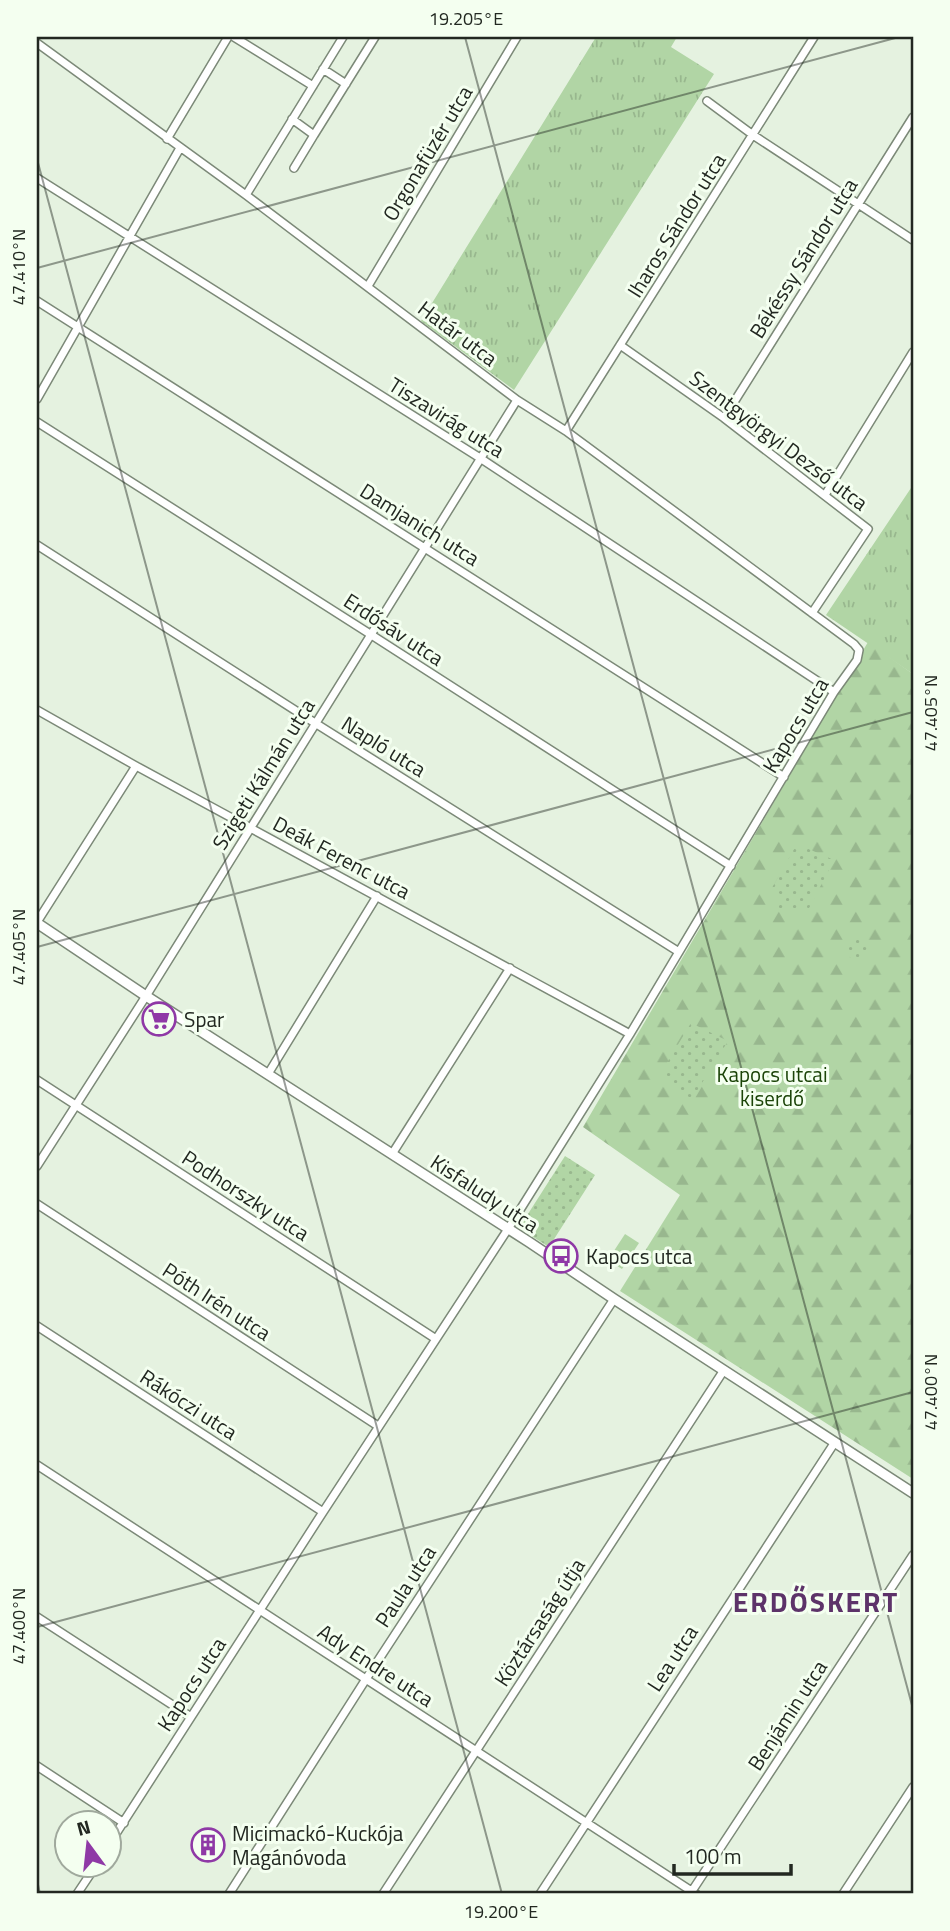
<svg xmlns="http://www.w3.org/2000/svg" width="950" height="1931" font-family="'Titillium Web',sans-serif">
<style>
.grass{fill:url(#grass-tufts)}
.forest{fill:url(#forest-firs)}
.park{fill:url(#park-dots)}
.garden{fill:#b1d5a5}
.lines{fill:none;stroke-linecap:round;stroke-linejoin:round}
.minor-casing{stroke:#7c8978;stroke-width:10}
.tertiary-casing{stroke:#7c8978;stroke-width:12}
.minor{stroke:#fff;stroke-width:7}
.tertiary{stroke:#fff;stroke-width:9}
.ticks{fill:none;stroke:#222821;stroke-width:2;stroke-opacity:0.45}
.labels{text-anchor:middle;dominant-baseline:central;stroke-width:6;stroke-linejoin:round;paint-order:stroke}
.street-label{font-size:21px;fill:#222821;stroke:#f4fff0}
.poi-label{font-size:21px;fill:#222821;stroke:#f4fff0;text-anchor:start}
.park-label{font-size:21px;fill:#1b4408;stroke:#f4fff0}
.district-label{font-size:28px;font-weight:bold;letter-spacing:2px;fill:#5d3369;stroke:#f4fff0}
.neatline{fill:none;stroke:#222821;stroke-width:2.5}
.ticks-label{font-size:18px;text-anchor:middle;fill:#222821}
</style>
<defs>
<pattern id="grass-tufts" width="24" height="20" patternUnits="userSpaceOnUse" patternTransform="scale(1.75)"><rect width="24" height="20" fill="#b1d5a5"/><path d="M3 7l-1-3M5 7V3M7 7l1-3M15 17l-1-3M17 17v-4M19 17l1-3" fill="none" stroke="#98b78e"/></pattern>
<pattern id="forest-firs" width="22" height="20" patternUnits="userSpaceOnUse" patternTransform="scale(1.75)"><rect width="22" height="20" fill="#b1d5a5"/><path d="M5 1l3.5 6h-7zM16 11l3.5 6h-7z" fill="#98b78e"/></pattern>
<pattern id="park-dots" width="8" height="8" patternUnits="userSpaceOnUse" patternTransform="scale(1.75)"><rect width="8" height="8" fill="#b1d5a5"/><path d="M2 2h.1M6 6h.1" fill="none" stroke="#98b78e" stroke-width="1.8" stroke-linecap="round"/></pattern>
</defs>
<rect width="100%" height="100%" fill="#e5f2e0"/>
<path class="grass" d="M596 37H677L671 47 714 74 514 390 421 321Z
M913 485V674L826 615Z"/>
<path class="forest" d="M868 642 913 674V1479L620 1291 680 1195 583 1127Z"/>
<path class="park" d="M797 844 834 860 807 912 776 911 780 894 772 888Z
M857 939 865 943 870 952 865 961C853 962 849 958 844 948L847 941Z
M691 1023 728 1041 692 1099 667 1084 662 1071Z
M565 1156 595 1175 549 1247 519 1228Z"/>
<path class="garden" d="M625 1234 639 1243 622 1269 608 1260Z"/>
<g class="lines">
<defs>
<path id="minor" d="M234 37 313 86
M37 43 246 195 517 400 566 431 854 644 859 650 857 660 834 692 630 1034 508 1229 323 1512 108 1846
M323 69 346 84
M707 101 753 135 913 240
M292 119 314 135 294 168
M314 135 375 37
M167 139 228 37
M37 178 480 458 834 692
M246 195 343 37
M368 286 517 37
M37 301 784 777
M620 345 724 418 868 529 812 613
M37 399 180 148
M724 418 913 117
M37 422 370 634 731 866
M566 431 814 37
M825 495 913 352
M37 545 315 723 679 952
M37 710 136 766 630 1034
M37 922 136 766
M268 1074 377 896
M37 1080 436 1339
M392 1154 510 968
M37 1166 146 996 517 400
M37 1204 378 1426
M37 1326 323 1512
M37 1465 696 1894
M37 1617 191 1717
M37 1766 124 1823
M77 1894 97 1864
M229 1894 366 1679 614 1299
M383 1894 724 1370
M540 1894 835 1442
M690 1894 913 1555
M843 1894 913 1787"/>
<path id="tertiary" d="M37 923 146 996 529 1242 614 1299 913 1493"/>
</defs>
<use href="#minor" class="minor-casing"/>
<use href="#tertiary" class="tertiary-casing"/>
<use href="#minor" class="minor"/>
<use href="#tertiary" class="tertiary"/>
</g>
<path class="ticks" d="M465 37 913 1709M37 159 502 1894M37 268 899 37M37 947 913 712M37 1627 913 1392M37 1880 40 1894"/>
<defs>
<symbol id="supermarket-ring" viewBox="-11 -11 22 22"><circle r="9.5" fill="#f4fff0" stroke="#8f39a6" stroke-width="1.5"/><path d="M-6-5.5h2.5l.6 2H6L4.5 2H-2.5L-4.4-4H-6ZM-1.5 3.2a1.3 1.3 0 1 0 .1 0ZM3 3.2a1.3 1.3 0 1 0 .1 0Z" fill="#8f39a6"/></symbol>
<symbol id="bus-ring" viewBox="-11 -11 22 22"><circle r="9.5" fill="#f4fff0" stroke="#8f39a6" stroke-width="1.5"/><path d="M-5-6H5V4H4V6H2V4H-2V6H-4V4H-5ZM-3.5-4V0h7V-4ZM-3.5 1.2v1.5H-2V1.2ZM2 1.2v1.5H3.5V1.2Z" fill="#8f39a6"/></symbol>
<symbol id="building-ring" viewBox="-11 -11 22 22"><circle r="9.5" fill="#f4fff0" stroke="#8f39a6" stroke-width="1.5"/><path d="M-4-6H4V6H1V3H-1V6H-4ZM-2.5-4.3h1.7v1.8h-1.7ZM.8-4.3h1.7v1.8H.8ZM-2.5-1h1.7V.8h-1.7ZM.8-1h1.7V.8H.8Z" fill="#8f39a6"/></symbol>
</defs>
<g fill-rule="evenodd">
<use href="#supermarket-ring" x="140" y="1000" width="38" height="38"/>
<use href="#bus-ring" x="542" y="1237" width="38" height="38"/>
<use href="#building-ring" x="189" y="1826" width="38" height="38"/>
</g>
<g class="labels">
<g class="street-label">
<text transform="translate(427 153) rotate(-59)">Orgonafüzér utca</text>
<text transform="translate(676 225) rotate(-58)">Iharos Sándor utca</text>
<text transform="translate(803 258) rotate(-58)">Békéssy Sándor utca</text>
<text transform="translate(458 333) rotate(37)">Határ utca</text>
<text transform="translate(447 417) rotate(32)">Tiszavirág utca</text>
<text transform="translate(779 440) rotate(37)">Szentgyörgyi Dezső utca</text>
<text transform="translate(420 524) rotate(32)">Damjanich utca</text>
<text transform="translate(394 629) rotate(33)">Erdősáv utca</text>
<text transform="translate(795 725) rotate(-59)">Kapocs utca</text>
<text transform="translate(384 746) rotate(32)">Napló utca</text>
<text transform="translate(263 774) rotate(-58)">Szigeti Kálmán utca</text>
<text transform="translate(342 857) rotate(28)">Deák Ferenc utca</text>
<text transform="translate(485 1193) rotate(33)">Kisfaludy utca</text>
<text transform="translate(246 1195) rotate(33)">Podhorszky utca</text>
<text transform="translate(217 1301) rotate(33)">Póth Irén utca</text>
<text transform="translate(189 1404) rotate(33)">Rákóczi utca</text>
<text transform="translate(405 1586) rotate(-57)">Paula utca</text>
<text transform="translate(539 1622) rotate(-57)">Köztársaság útja</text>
<text transform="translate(672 1658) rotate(-57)">Lea utca</text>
<text transform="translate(376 1665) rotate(33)">Ady Endre utca</text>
<text transform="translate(191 1684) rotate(-57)">Kapocs utca</text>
<text transform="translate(787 1715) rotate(-57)">Benjámin utca</text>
</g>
<g class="poi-label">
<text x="184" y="1019">Spar</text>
<text x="586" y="1256">Kapocs utca</text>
<text x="232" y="1833">Micimackó-Kuckója<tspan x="232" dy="24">Magánóvoda</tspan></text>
</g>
<g class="park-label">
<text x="772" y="1074">Kapocs utcai<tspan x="772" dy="24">kiserdő</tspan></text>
</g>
<g class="district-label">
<text x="816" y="1601">ERDŐSKERT</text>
</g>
</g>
<rect width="950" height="1931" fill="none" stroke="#f4fff0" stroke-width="77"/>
<g transform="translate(88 1844) rotate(345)"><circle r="33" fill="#f4fff0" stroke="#a0a99d" stroke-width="2"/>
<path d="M0-5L12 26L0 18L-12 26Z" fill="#8f39a6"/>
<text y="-10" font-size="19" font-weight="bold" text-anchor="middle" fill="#222821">N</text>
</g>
<path d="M674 1864v10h117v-10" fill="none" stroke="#222821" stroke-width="3.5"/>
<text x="684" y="1864" font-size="21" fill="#222821" stroke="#f4fff0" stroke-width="5" paint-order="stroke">100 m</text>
<rect x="38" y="38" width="874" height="1854" class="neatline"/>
<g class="ticks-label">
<text x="466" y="25">19.205°E</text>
<text transform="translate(19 267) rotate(-90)" y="6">47.410°N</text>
<text transform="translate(931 713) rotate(-90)" y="6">47.405°N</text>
<text transform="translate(19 947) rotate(-90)" y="6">47.405°N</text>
<text transform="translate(931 1392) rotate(-90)" y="6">47.400°N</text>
<text transform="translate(19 1626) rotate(-90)" y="6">47.400°N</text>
<text x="501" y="1918">19.200°E</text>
</g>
</svg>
